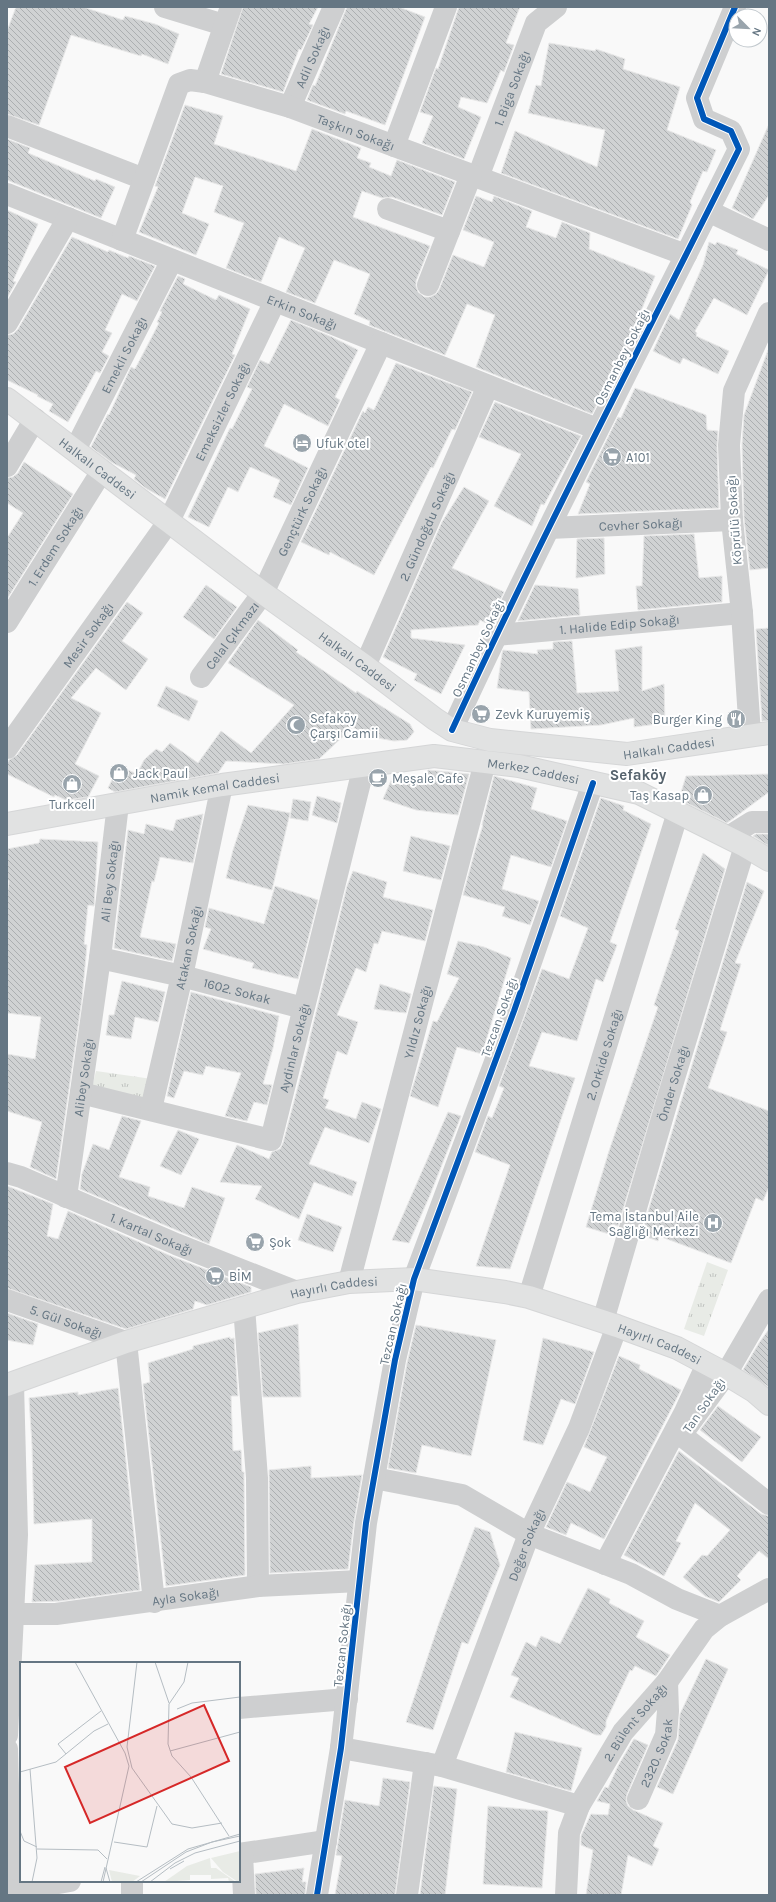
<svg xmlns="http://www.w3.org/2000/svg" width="776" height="1902" font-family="Karla,sans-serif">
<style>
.grass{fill:url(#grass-tufts)}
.building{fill:url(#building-back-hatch);stroke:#e8e8e8}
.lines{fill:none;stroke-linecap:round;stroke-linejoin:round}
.major-casing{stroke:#d5d6d7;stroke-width:24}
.minor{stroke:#cecfd0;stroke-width:22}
.major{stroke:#e1e2e2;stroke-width:22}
.cycleway-casing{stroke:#fff;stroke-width:8}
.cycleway{stroke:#0057b8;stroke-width:6}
.labels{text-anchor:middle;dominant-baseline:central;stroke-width:4;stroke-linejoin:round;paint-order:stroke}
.street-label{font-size:13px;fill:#657683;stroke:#fff}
.poi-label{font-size:13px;fill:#657683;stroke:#fff;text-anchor:start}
.quarter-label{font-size:15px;font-weight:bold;fill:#57646e;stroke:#fff}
.inset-road{fill:none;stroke:#b5bdc3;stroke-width:1}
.view{fill:#d62828;fill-opacity:0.15;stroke:#d62828;stroke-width:2}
.inset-edge{fill:none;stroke:#657683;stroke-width:2}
</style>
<defs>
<pattern id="grass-tufts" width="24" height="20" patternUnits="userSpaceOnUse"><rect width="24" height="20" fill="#e8ebe6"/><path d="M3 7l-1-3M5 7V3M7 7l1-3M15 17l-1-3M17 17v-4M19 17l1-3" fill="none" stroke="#c0c3c0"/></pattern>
<pattern id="building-back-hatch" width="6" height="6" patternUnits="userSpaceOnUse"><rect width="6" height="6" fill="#d0d2d3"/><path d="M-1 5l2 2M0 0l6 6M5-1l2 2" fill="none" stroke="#acafb1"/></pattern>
</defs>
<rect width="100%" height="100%" fill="#f9f9f9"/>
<path class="grass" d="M96 1071 152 1079 148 1102 91 1091Z
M707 1262 728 1270 704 1336 684 1329Z"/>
<path class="building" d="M16 7H83L123 20 125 16 155 24 179 34 168 64 142 54 141 56 71 35 39 125 7 114V31Z
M243 7H318L309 24 313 25 301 50 299 49 283 92 221 74Z
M347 7H399L425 17 385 125 346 111 345 114 307 100 313 85 315 86Z
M459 7H520L506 43 514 45 504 72 501 70 487 103 461 97 458 107 481 117 464 159 422 143 433 116 420 112 436 68 438 69Z
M549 43 595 51 596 49 625 59 623 69 680 87 667 130 716 150 707 172 703 171 690 202 692 205 678 239 501 173 515 131 597 167 605 130 528 113 536 85 541 86Z
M185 105 223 116 214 144 296 171 312 129 361 148 357 158 371 163 369 167 391 176 397 160 455 182 442 215 392 197 382 198 362 191 353 217 430 246 416 281V286L418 292 424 297H430L436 294 439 290 453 255 484 267 494 242 463 230 476 196 492 202 494 196 532 211 526 227 556 238 562 222 590 233 589 249 655 276 629 341 592 414 476 367 495 315 467 304 445 355 369 325 370 321 354 314 370 274 334 260 315 303 286 292 305 248 279 237 261 282 226 268 244 223 214 212 223 186 195 177 182 213 209 224 196 255 139 232 158 187 155 186Z
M769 124V195L753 219 732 208Z
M7 139 30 148 28 153 95 181 96 179 115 187 101 218 7 180Z
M7 210 38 224 13 281 16 282 7 298Z
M72 237 108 252 109 250 128 258 129 256 155 266 137 301 122 294 105 330 112 333 102 352 109 356 100 373 96 371 68 422 49 411 53 404 37 396 38 395 7 380V335L13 334 18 329Z
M709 242 715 245 717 242 738 250 736 254 769 270 747 315 714 298 695 331 697 333 696 336 729 351 718 374 683 358 680 364 653 351 670 314 679 320 703 265Z
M178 276 185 279 183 284 216 300 219 295 250 309 232 354 235 355 165 499 147 489 134 479 136 475 111 462 91 447 108 414 109 415 131 367 135 369 145 350 159 323 157 322 162 312 160 311Z
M291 320 332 337 358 350 335 397 340 400 328 426 284 404 264 446 308 468 291 505 273 497 280 480 250 467 238 492 228 487 209 527 188 517 230 428 232 429 252 389 247 387 260 360 269 364Z
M768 350 769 568 750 570 744 519 742 445 744 415Z
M396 363 472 392 455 430 452 429 433 468 431 467 374 575 330 552 329 555 301 542 363 411 365 413 368 407 374 410Z
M635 388 706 415 707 430 718 431 717 446 719 508 578 514 590 484 586 482 618 417 621 418Z
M495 402 581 436 544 505 541 504 532 526 494 506 521 454 479 437Z
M24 462 73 494 7 599V538L23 513 7 503V478L13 477 18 473Z
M464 487 489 501 452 568 504 592 488 624 480 620 478 625 411 630V638L465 645 441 694 414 680 417 674 383 657 442 522Z
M694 534 699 578 722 576V602L638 610 636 586H642L644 536Z
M604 538 605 574 576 578 577 539Z
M206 585 237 607 214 639 183 617Z
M535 585 578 589 580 615 518 621Z
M127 602 143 613 122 641 148 659 126 690 96 668 71 698 101 713 75 764 99 776 88 797 66 800 55 795 54 797 7 774V764L9 760 17 755Z
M258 620 298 650 296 652 356 693 357 691 410 724 414 732 407 740 394 741 367 736 353 727 319 759 284 764 226 761 218 773 115 792 108 788 119 766 137 774 144 760 156 749 162 752 170 743 198 763 221 731 251 753 294 705 228 663Z
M769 628V721H762L756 629Z
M572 641 577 693 619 691 615 650 642 646V691L664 684 665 723 634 727V718L601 725 531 729 529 692 497 688 502 654 503 650 538 654 537 650 553 649V642Z
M166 686 198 701 189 721 157 706Z
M428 770 469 774 458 815 416 810 383 799 393 776 426 777Z
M769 774V792L727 823 679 799 686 776Z
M494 776 537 788 531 809 567 821 551 867 511 855 502 889 539 901 530 925 502 916 505 907 463 895 476 847 483 825H482Z
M317 796 341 803 337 823 312 815Z
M601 798 624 806 623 810 651 824 610 942 617 945 603 982 596 979 577 1041 542 1032 529 1066 575 1078 510 1269 476 1266 510 1165 475 1152 488 1116 492 1118 504 1088 499 1086 542 969 569 979 588 928 560 916Z
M293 799 311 802 308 821 290 818Z
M248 805 290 813 272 890 226 878 233 850Z
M203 814 193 863 160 857 154 882 152 881 140 937 176 944 172 961 114 948 128 830 144 834 146 824 173 831 176 820Z
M756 834H769V846L753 836Z
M411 836 450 846 441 880 403 871Z
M40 839 98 842 94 906 88 905 84 944 87 945 82 999 56 1179 30 1167 42 1122 7 1111V1054L35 1059 41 1017 7 1013V897L9 881 7 880V849L39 843Z
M703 853 725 869 618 1226 612 1224 609 1234 586 1227 609 1151 658 1007 654 1005 679 931 675 929Z
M353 871 387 882 383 897 433 910 425 941 382 931 378 944 374 943 366 972 356 968 337 1015 358 1022 347 1055 337 1051 323 1098 329 1100 325 1108 356 1119 362 1102 381 1109 369 1143 325 1127 309 1164 357 1182 352 1196 314 1182 299 1219 255 1199 262 1186 220 1182 237 1145 269 1159 272 1152 280 1149 283 1143 310 1041H309L347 886Z
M747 882 764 891 735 963 741 964 720 1030 727 1032 708 1088 769 1111V1187L763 1201 756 1198 731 1263 659 1236 658 1241 641 1235Z
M275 886 318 900 298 979 252 968 254 963 203 949 211 929 205 927 209 908 264 924Z
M458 941 484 947 511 958 482 1054 457 1047 438 1107 410 1096 433 1021 437 1022 459 978 447 974Z
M122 981 165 992 158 1022 135 1017 131 1039 106 1035 109 1015H114Z
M380 984 411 994 406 1013 374 1009Z
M191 992 279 1016 273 1048 263 1084 272 1085 267 1105 254 1102 247 1121 225 1116 241 1073 206 1066 203 1075 184 1071 174 1098 167 1096Z
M448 1112 461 1116 430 1195 409 1243 392 1240Z
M122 1116 141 1121 119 1177 150 1187 148 1196 184 1208 192 1187 225 1198 209 1244 80 1189 82 1174 93 1144 109 1150Z
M178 1130 199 1139 181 1175 160 1166Z
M7 1186 53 1204 47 1236 58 1239 68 1211 171 1256 251 1287V1292L207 1305 195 1301 193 1309 126 1329 7 1288Z
M307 1214 342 1227 333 1252 298 1240Z
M7 1313 38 1324 33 1345 7 1340Z
M298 1324 301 1397H263L258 1333Z
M416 1325 496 1340 471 1456 422 1445 416 1473 388 1468 407 1363Z
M769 1329V1387L743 1370 759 1343Z
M230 1337V1339L234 1338 238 1396H231L233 1451 241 1450 242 1472H244V1479L245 1575 166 1586 143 1384 150 1382 148 1363 193 1349V1346Z
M543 1338 594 1352 575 1404 561 1399 543 1445 523 1440Z
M619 1356 640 1365 639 1369 681 1390 604 1539 571 1523 566 1535 546 1527 567 1482 590 1492 607 1457 584 1447Z
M118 1388 140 1590 61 1601 32 1602 35 1565 92 1562V1519L34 1524 32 1445 29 1398 78 1392V1395Z
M718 1406 761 1437 742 1462 700 1430Z
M679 1451 761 1514 769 1516V1559L759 1551 737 1576 741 1580 719 1602 705 1596 683 1577 702 1555 707 1556 730 1530 695 1503 676 1541 681 1543 664 1576 624 1555Z
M311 1466V1478L362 1475 354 1522 348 1569 270 1573 269 1470Z
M475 1527 490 1532 500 1565 468 1644 462 1642 433 1730 406 1722 439 1623Z
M588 1588 610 1599 609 1603 644 1621 636 1637 670 1655 656 1676 635 1666 632 1671 630 1670 606 1721V1727L601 1735H596L510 1697 519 1678 511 1675 526 1642 536 1647 541 1636 560 1644Z
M706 1659 728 1669 673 1794 657 1787 678 1740 680 1714Z
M515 1732 582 1748 571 1791 506 1772Z
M634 1739 648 1745 627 1794 626 1801 628 1806 633 1810 663 1823 653 1846 659 1849 652 1866 628 1855 621 1895H586L593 1850 581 1845V1836L591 1814 608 1815 610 1804 597 1801 605 1787 608 1788 618 1766Z
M383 1778 410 1782 395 1895H335L342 1856 336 1855 345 1800 379 1806Z
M434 1786 457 1789 445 1895H420Z
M488 1806 548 1811 542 1888 483 1884Z
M304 1868 302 1882H306L305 1895H256L255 1874Z"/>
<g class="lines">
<defs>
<g id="major">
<path id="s25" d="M7 399 263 593 365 666 435 719 452 730 490 740 627 754 769 733"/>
<path id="s26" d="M7 824 222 785 434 756 519 766 639 793 745 846 769 860"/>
<path id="s27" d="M7 1385 126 1342 297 1292 349 1282 414 1279 505 1292 529 1297 617 1326 677 1348 726 1374 754 1391 769 1404"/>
</g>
</defs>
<use href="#major" class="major-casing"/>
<g class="minor">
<path d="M165 7 224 25"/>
<path d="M205 82 231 7"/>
<path id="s1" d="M290 107 334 7"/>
<path d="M7 126 144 179"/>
<path d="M394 146 446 7"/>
<path id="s2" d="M478 177 536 23 556 7"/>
<path id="s3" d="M7 194 597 429"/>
<path d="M388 209 449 231"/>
<path d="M708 211 769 240"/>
<path id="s4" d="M122 240 179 84 190 80 205 82 290 107 686 255"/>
<path d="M428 285 471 175"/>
<path d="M7 323 68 218"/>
<path id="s5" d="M75 450 172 260"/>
<path d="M7 466 35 419"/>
<path id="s6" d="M549 528 732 520"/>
<path id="s7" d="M7 622 102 471"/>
<path id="s8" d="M496 635 742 613"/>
<path id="s9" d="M365 666 488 386"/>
<path id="s10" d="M201 677 263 593 381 343"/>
<path d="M452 730C543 533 643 342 739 149L731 131 704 119 697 98 735 7"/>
<path d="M750 734 742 613 732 520 729 445 734 391 769 313"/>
<path id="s11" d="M7 748 169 521 275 301"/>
<path d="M728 837 752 822H769"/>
<path id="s12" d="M100 958 182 976 303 1008"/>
<path id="s13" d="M81 1093 271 1140 364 766"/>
<path id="s14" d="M151 1109 182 976 222 785"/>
<path id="s15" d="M7 1173 21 1177 176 1244 297 1292"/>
<path id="s16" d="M66 1197 100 958 118 804"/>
<path id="s17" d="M349 1282 485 762"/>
<path id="s18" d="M529 1297 678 812"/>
<path id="s19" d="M7 1300 126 1342 154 1602"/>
<path d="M769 1300 726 1374 681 1435 769 1504"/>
<path d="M244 1307 257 1478 258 1586"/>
<path id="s20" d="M603 1321 668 1098 745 846"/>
<path d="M374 1478 462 1495 529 1534 631 1574 677 1599 720 1616"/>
<path d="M605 1564 684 1414 707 1364"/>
<path id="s21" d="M12 1614H56L258 1586 359 1581"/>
<path d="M239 1708 347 1699"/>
<path d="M7 1735 17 1535 13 1384"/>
<path d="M341 1748 442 1766 579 1806"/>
<path d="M7 1749 11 1895"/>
<path id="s22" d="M442 1766 529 1534 579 1428 617 1326"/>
<path id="s23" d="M638 1799 666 1735 668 1711 667 1682"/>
<path d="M239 1854 326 1841"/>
<path d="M242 1854 244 1895"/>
<path d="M132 1881V1895"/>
<path d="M7 1892 70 1881"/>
<path d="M317 1895 341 1748 366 1523 395 1360 414 1279 514 1011 593 783"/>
<path d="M407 1895 425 1763"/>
<path id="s24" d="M566 1895 569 1833 579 1806 623 1732 667 1682 704 1629 720 1616 769 1589"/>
</g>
<use href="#major" class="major"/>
<defs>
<path id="cycleway" d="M452 730C543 533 643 342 739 149L731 131 704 119 697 98 735 7
M317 1895 341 1748 366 1523 395 1360 414 1279 514 1011 593 783"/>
</defs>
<use href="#cycleway" class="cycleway-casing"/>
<use href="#cycleway" class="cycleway"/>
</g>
<defs>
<symbol id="hotel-disc" viewBox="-11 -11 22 22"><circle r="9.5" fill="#99a4ac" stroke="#fff"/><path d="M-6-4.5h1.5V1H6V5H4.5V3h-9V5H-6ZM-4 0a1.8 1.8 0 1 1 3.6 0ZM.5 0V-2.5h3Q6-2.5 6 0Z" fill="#fff"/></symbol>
<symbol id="supermarket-disc" viewBox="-11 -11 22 22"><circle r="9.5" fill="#99a4ac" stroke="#fff"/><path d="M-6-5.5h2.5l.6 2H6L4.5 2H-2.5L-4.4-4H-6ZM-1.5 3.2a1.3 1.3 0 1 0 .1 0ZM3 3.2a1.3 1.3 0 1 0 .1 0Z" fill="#fff"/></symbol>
<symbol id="restaurant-disc" viewBox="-11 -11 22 22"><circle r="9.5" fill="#99a4ac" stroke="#fff"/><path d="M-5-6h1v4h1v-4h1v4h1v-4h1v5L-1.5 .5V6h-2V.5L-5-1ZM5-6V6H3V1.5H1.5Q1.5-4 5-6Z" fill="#fff"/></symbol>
<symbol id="mosque-disc" viewBox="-11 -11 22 22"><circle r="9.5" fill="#99a4ac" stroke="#fff"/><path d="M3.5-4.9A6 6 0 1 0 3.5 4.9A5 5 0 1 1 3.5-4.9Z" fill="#fff"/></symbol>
<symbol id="shop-disc" viewBox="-11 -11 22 22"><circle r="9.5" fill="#99a4ac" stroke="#fff"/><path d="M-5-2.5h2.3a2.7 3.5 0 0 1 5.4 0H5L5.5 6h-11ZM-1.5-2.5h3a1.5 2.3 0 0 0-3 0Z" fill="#fff"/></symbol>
<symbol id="cafe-disc" viewBox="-11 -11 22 22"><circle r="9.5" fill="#99a4ac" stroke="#fff"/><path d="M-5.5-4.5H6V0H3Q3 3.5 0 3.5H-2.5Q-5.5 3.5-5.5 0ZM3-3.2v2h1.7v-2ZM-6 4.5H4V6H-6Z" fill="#fff"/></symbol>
<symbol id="hospital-disc" viewBox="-11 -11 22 22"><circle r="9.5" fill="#99a4ac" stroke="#fff"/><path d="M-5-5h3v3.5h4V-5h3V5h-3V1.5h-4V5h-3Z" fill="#fff"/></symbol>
</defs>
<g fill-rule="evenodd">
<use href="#hotel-disc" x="291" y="432" width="22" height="22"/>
<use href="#supermarket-disc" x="601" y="446" width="22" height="22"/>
<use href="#supermarket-disc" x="470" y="703" width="22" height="22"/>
<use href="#restaurant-disc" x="725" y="708" width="22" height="22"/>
<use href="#mosque-disc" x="285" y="714" width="22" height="22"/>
<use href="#shop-disc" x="108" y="762" width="22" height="22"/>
<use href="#cafe-disc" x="367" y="767" width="22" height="22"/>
<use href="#shop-disc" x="61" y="773" width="22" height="22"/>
<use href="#shop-disc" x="692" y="784" width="22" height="22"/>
<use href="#hospital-disc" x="702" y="1212" width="22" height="22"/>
<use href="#supermarket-disc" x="244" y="1231" width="22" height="22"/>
<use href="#supermarket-disc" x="204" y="1265" width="22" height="22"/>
</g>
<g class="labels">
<g class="street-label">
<text stroke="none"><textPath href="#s1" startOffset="55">Adil Sokağı</textPath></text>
<text stroke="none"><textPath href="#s2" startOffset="95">1. Biga Sokağı</textPath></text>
<text stroke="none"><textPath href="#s4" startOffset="352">Taşkın Sokağı</textPath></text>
<text stroke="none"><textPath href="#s3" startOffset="318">Erkin Sokağı</textPath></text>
<text stroke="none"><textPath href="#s5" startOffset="107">Emekli Sokağı</textPath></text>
<text transform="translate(622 357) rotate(-63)">Osmanbey Sokağı</text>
<text stroke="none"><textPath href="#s11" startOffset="401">Emeksizler Sokağı</textPath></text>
<text stroke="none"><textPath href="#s25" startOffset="114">Halkalı Caddesi</textPath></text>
<text stroke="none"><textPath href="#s10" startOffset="195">Gençtürk Sokağı</textPath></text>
<text transform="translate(734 520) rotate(-94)">Köprülü Sokağı</text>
<text stroke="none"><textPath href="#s6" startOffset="92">Cevher Sokağı</textPath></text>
<text stroke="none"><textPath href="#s9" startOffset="153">2. Gündoğdu Sokağı</textPath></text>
<text stroke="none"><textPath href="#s7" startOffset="90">1. Erdem Sokağı</textPath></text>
<text stroke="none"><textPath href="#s8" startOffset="124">1. Halide Edip Sokağı</textPath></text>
<text stroke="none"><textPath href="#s11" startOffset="139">Mesir Sokağı</textPath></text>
<text stroke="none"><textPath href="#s10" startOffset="52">Celal Çıkmazı</textPath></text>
<text transform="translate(478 648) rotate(-65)">Osmanbey Sokağı</text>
<text stroke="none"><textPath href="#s25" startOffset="438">Halkalı Caddesi</textPath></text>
<text stroke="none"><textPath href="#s25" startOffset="774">Halkalı Caddesi</textPath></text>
<text stroke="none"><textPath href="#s26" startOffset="533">Merkez Caddesi</textPath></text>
<text stroke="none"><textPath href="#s26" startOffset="211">Namik Kemal Caddesi</textPath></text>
<text stroke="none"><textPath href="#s16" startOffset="319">Ali Bey Sokağı</textPath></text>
<text stroke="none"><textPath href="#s14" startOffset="166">Atakan Sokağı</textPath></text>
<text stroke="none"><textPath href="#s12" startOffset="141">1602. Sokak</textPath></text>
<text transform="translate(499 1017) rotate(-70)">Tezcan Sokağı</text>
<text stroke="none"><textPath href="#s17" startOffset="269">Yıldız Sokağı</textPath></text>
<text stroke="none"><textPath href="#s13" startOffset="291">Aydinlar Sokağı</textPath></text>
<text stroke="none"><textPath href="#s18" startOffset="254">2. Orkide Sokağı</textPath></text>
<text stroke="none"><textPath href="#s16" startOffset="121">Alibey Sokağı</textPath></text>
<text stroke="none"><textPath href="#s20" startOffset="248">Önder Sokağı</textPath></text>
<text stroke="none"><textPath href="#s15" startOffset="157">1. Kartal Sokağı</textPath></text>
<text stroke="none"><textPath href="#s27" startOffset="342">Hayırlı Caddesi</textPath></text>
<text stroke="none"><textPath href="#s19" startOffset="63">5. Gül Sokağı</textPath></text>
<text transform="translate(393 1324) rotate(-77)">Tezcan Sokağı</text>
<text stroke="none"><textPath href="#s27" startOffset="678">Hayırlı Caddesi</textPath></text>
<text transform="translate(704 1405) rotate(-55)">Tan Sokağı</text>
<text stroke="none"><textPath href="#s22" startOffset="237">Değer Sokağı</textPath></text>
<text stroke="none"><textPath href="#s21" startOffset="175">Ayla Sokağı</textPath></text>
<text transform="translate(342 1645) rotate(-84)">Tezcan Sokağı</text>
<text stroke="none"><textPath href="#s24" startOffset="192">2. Bülent Sokağı</textPath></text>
<text stroke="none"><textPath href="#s23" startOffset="50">2320. Sokak</textPath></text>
</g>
<g class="poi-label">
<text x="316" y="443">Ufuk otel</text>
<text x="626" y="457">A101</text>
<text x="495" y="714">Zevk Kuruyemiş</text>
<text x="310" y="718">Sefaköy<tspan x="310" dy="15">Çarşı Camii</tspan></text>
<text x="722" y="719" text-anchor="end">Burger King</text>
<text x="133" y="773">Jack Paul</text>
<text x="392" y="778">Meşale Cafe</text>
<text x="689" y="795" text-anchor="end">Taş Kasap</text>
<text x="72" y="804" text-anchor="middle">Turkcell</text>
<text x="699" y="1216" text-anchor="end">Tema İstanbul Aile<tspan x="699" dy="15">Sağlığı Merkezi</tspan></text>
<text x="269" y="1242">Şok</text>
<text x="229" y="1276">BİM</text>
</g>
<g class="quarter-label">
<text x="638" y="775">Sefaköy</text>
</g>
</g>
<g transform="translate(20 1662)">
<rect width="220" height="220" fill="#f9f9f9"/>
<path d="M220 189V218L218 220 203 210 191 196ZM190 196 191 206H196L216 220H209L208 216 191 217V213H170V218L144 220 167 204ZM89 208 120 214 112 220H92Z" fill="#e8ebe6"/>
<path class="inset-road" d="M55 0 105 91 109 104 83 220M117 0 107 85 112 106 152 162 172 166 202 161M135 0 149 41M168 0 164 20 149 42 148 82 152 94 171 115 209 174M157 47 172 41 220 35M150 89 220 70M46 92 38 82 81 49M10 107 17 196 12 220M0 110 36 100 74 69 88 62M0 169 4 179 17 185M94 180 127 185 137 144M17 187 78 188 87 197M86 206 90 220M150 207 164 199M81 220 85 205M116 220 168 187 220 172M121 220 166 190 192 180 220 174M130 220 155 201 175 191 220 179"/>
<path class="view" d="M184 43 209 99 70 161 45 105Z"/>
<rect width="220" height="220" class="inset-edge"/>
</g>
<rect width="776" height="1902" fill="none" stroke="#657683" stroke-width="16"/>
<g transform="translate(748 28) rotate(114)"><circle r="19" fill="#ffffff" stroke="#c1c8cd"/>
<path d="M0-3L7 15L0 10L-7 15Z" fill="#99a4ac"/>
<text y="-6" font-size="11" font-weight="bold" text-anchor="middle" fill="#657683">N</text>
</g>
</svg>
